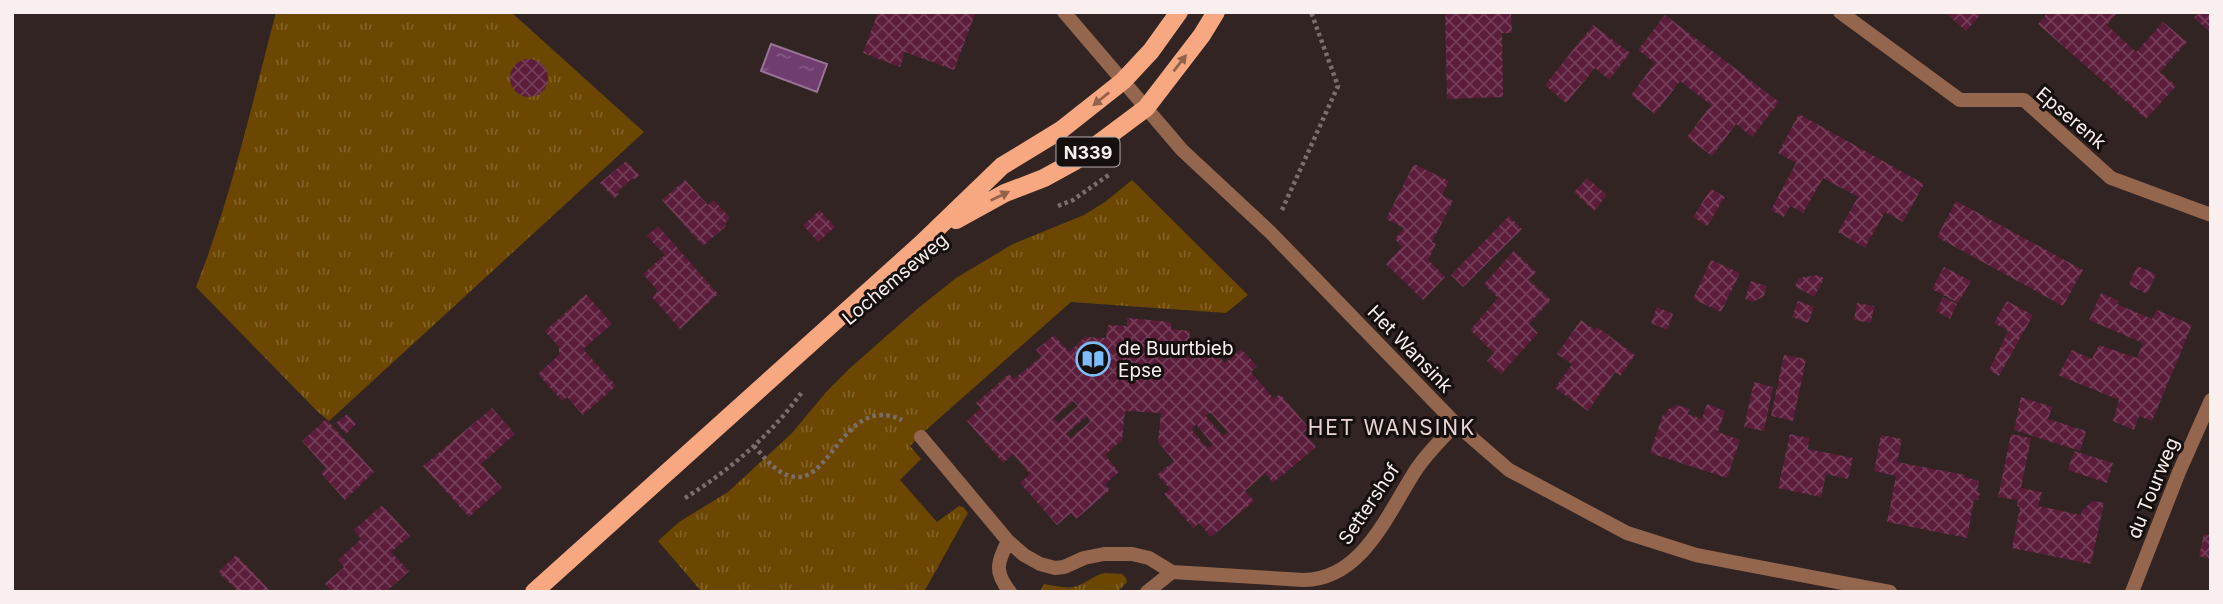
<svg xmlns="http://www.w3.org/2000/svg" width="2223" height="604" font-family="Inter,sans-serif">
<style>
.grass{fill:url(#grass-tufts)}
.water{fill:url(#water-ripples);stroke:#987395;stroke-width:2}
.building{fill:url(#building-cross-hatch);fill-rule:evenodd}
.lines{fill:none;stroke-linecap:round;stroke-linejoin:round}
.path{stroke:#7a6e6d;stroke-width:4.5;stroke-dasharray:3.5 3.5;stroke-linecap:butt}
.minor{stroke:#95664e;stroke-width:14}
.primary{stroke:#f7a881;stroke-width:18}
.oneway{fill:#91634d}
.labels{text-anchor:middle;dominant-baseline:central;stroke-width:6;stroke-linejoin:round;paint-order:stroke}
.shield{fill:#150f0e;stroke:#b5acac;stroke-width:2}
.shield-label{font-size:18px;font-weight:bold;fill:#f9efef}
.street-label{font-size:19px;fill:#f9efef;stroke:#150f0e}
.poi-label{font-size:19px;fill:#f9efef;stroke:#150f0e;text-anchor:start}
.neighbourhood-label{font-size:21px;letter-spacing:2px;fill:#e7d5d4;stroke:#150f0e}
</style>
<defs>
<pattern id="grass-tufts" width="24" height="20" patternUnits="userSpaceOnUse" patternTransform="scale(1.75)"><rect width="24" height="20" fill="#6c4702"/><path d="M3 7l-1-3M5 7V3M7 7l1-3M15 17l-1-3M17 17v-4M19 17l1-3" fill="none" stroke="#826227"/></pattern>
<pattern id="water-ripples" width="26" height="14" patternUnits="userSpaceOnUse" patternTransform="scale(1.75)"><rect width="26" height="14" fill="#6f3e6f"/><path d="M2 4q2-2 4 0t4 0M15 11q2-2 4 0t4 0" fill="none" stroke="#845a84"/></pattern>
<pattern id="building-cross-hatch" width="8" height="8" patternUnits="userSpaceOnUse" patternTransform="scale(1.75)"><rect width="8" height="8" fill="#5c1d3b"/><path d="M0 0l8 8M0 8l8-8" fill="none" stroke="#743e58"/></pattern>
</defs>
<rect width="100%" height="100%" fill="#312423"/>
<path class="grass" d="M276 12H511L644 132 329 421 317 411 196 287C231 198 252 104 276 12Z
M1132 180 1248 295 1226 313 1071 302 926 430 910 446 921 459 900 480 937 522 959 506 963 507 968 513 924 592H702L658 541 679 522 728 492 792 433 827 391 849 369 916 310 956 278 1013 244 1084 215 1105 202Z
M1105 573 1122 574 1126 578 1127 582 1117 592 1041 590 1044 584C1054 585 1063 589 1073 587 1085 585 1093 575 1105 573Z"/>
<path class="water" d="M771 44 827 64 817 92 761 71Z"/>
<path class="building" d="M878 12H971L975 14 954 70 905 52 900 67 863 53Z
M1445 12H1511L1512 33H1502L1503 97 1447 99Z
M1945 12H1983L1966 31Z
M2048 12H2118L2107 25 2136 52 2163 22 2187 42 2160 72 2176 86 2146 119 2038 24Z
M2200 12H2211V33L2194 18Z
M1665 15 1779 102 1752 137 1736 124 1712 156 1687 137 1711 105 1680 81 1655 114 1631 95 1655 63 1638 50Z
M1593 25 1630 53 1609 80 1595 68 1566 103 1545 85Z
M510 78a19 19 0 1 1 38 0a19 19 0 1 1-38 0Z
M1799 114 1924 184 1903 222 1885 212 1865 248 1838 232 1858 197 1823 178 1803 213 1790 206 1784 217 1771 210 1796 163 1778 153Z
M626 161 639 175 635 180 633 178 617 192 619 194 614 198 600 183Z
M1414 164 1449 181 1442 195 1453 201 1432 242 1436 244 1428 260 1445 277 1423 300 1386 264 1402 247 1395 239 1404 228 1386 219Z
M1587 178 1607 195 1594 211 1574 192Z
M685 180 708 205 714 200 730 218 724 224 726 226 703 246 662 200Z
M1711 189 1725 197 1707 226 1693 217Z
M1956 201 2083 270 2063 306 1937 237Z
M820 210 835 227 818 242 803 225Z
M1509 216 1522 229 1463 287 1451 275Z
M658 226 718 294 680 329 652 297 658 291 643 274 665 255 647 236Z
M1514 251 1536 272 1529 280 1551 300 1529 324 1538 333 1501 374 1487 361 1494 353 1470 330 1498 298 1484 284Z
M1711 260 1740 273 1721 312 1693 299Z
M2137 266 2156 274 2147 294 2129 285Z
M1944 267 1971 281 1958 303 1932 289Z
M1818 275 1824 278 1814 297 1795 286 1799 278Z
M1751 281 1767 286 1764 296 1753 302 1745 299Z
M2101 293 2119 301 2117 304 2152 319 2157 310 2192 325 2152 421 2139 416 2134 430 2113 421 2119 400 2058 375 2072 350 2092 359 2099 345 2137 358 2143 343 2089 320Z
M586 294 612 324 583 349 616 386 583 415 567 397 562 401 538 374 559 355V347L545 331Z
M1943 297 1957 304 1950 319 1936 311Z
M1798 301 1814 307 1808 323 1792 317Z
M2007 301 2033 315 1999 376 1989 370 2008 331 1994 323Z
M1857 303 1874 306 1871 323 1854 320Z
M1657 307 1673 314 1667 330 1651 323Z
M1127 318 1171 322V329L1190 331 1189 345 1210 347 1225 363 1241 349 1257 366 1251 372 1274 399 1280 394 1309 428 1303 433 1316 447 1273 483 1265 473 1245 491 1254 501 1211 537 1199 523 1193 528 1164 494 1170 489 1157 475 1174 461 1158 442 1161 413 1125 411 1122 440 1105 455 1119 472 1105 484 1110 490 1076 519 1071 513 1057 525 1020 483 1030 474 1013 454 1003 463 967 421 981 408 976 403 1009 374 1014 379 1042 356 1036 350 1054 335 1069 352 1085 337 1106 338 1108 325 1127 326ZM1073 401 1078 406 1058 423 1054 418ZM1211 413 1228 432 1223 436 1205 415ZM1087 416 1090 422 1071 438 1066 434ZM1196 424 1213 445 1207 448 1192 430Z
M1581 320 1595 330 1597 327 1635 355 1620 376 1615 372 1588 411 1555 388 1572 364 1557 354Z
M1784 355 1806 359 1793 421 1771 416Z
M1754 382 1773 387 1764 431 1744 427Z
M2021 397 2052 407 2048 419 2086 431 2080 451 2014 430Z
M1707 404 1725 411 1718 432 1740 440 1727 478 1650 453 1663 414 1666 415 1667 410 1676 405 1690 409 1687 414 1702 419Z
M492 408 515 434 481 464 502 488 469 517 423 466Z
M347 414 356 424 346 434 336 423Z
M326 419 374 472 345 500 321 473 326 468 302 441Z
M1790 434 1809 438 1808 449 1853 458 1848 479 1826 474 1821 497 1778 488Z
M2011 434 2031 438 2021 488 2042 492 2038 506 2081 515 2082 510 2093 501 2104 503 2091 564 2012 548 2020 507 2017 506 2018 500 1998 497Z
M1881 435 1902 439 1897 462 1965 475V477L1979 481 1977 492 1980 493 1978 500H1974L1967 538 1887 522 1896 476 1874 471Z
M2074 451 2113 463 2107 483 2068 470Z
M382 505 410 536 391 552 409 571 386 592H332L325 584 344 567 338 560 361 539 354 530Z
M2204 534 2211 536 2210 559 2199 556Z
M236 555 248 567 271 592H239L218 572Z"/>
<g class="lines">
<path class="path" d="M1058 206 1073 200 1110 174
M1282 210 1338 86 1311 12
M754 446C765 458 778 476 796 477 832 480 846 394 902 420
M685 498C730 470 771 435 802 392"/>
<path class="minor" d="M1064 12 1182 150 1271 233 1456 424 1509 470 1627 533 1696 555 1890 592
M1840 12 1960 100H2024L2111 178 2211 215
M921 437 1008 541 1024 555 1040 564 1055 568 1064 567 1084 558 1104 554H1132L1149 558 1172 572 1304 580C1362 579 1387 515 1414 473 1425 455 1441 440 1456 424
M1008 541C997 563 994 572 1010 592
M1147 592 1172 572
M2132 592 2179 472 2211 400"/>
<path class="primary" d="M956 220 1005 193 1044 178 1075 161 1146 108 1202 35 1216 12
M534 592 921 244 1002 166 1061 130 1123 81 1151 51 1179 12"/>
</g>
<defs><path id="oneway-solid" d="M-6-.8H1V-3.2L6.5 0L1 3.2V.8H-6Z" transform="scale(1.75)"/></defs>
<g class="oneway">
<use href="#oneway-solid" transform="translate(1180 63) rotate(-52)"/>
<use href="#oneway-solid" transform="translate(1101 99) rotate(141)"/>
<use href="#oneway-solid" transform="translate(1000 196) rotate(-26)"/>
</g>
<defs>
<symbol id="library-ring" viewBox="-11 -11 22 22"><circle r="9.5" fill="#150f0e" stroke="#7cbef9" stroke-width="1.5"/><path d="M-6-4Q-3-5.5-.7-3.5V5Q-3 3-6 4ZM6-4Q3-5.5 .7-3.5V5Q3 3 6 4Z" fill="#7cbef9"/></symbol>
</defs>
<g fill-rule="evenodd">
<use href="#library-ring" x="1074" y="340" width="38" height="38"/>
</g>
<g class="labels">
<rect class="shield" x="1056.5" y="137.5" width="63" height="29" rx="5"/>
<g class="shield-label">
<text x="1088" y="152">N339</text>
</g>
<g class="street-label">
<text transform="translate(2071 118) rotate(40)">Epserenk</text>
<text transform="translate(895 279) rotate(-40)">Lochemseweg</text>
<text transform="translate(1410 349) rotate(46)">Het Wansink</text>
<text transform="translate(2153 488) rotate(-68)">du Tourweg</text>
<text transform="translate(1369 504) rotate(-56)">Settershof</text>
</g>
<g class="poi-label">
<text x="1118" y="348">de Buurtbieb<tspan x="1118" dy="22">Epse</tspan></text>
</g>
<g class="neighbourhood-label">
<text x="1392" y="427">HET WANSINK</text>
</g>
</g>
<rect width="2223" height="604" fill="none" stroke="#f9efef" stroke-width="28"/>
</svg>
